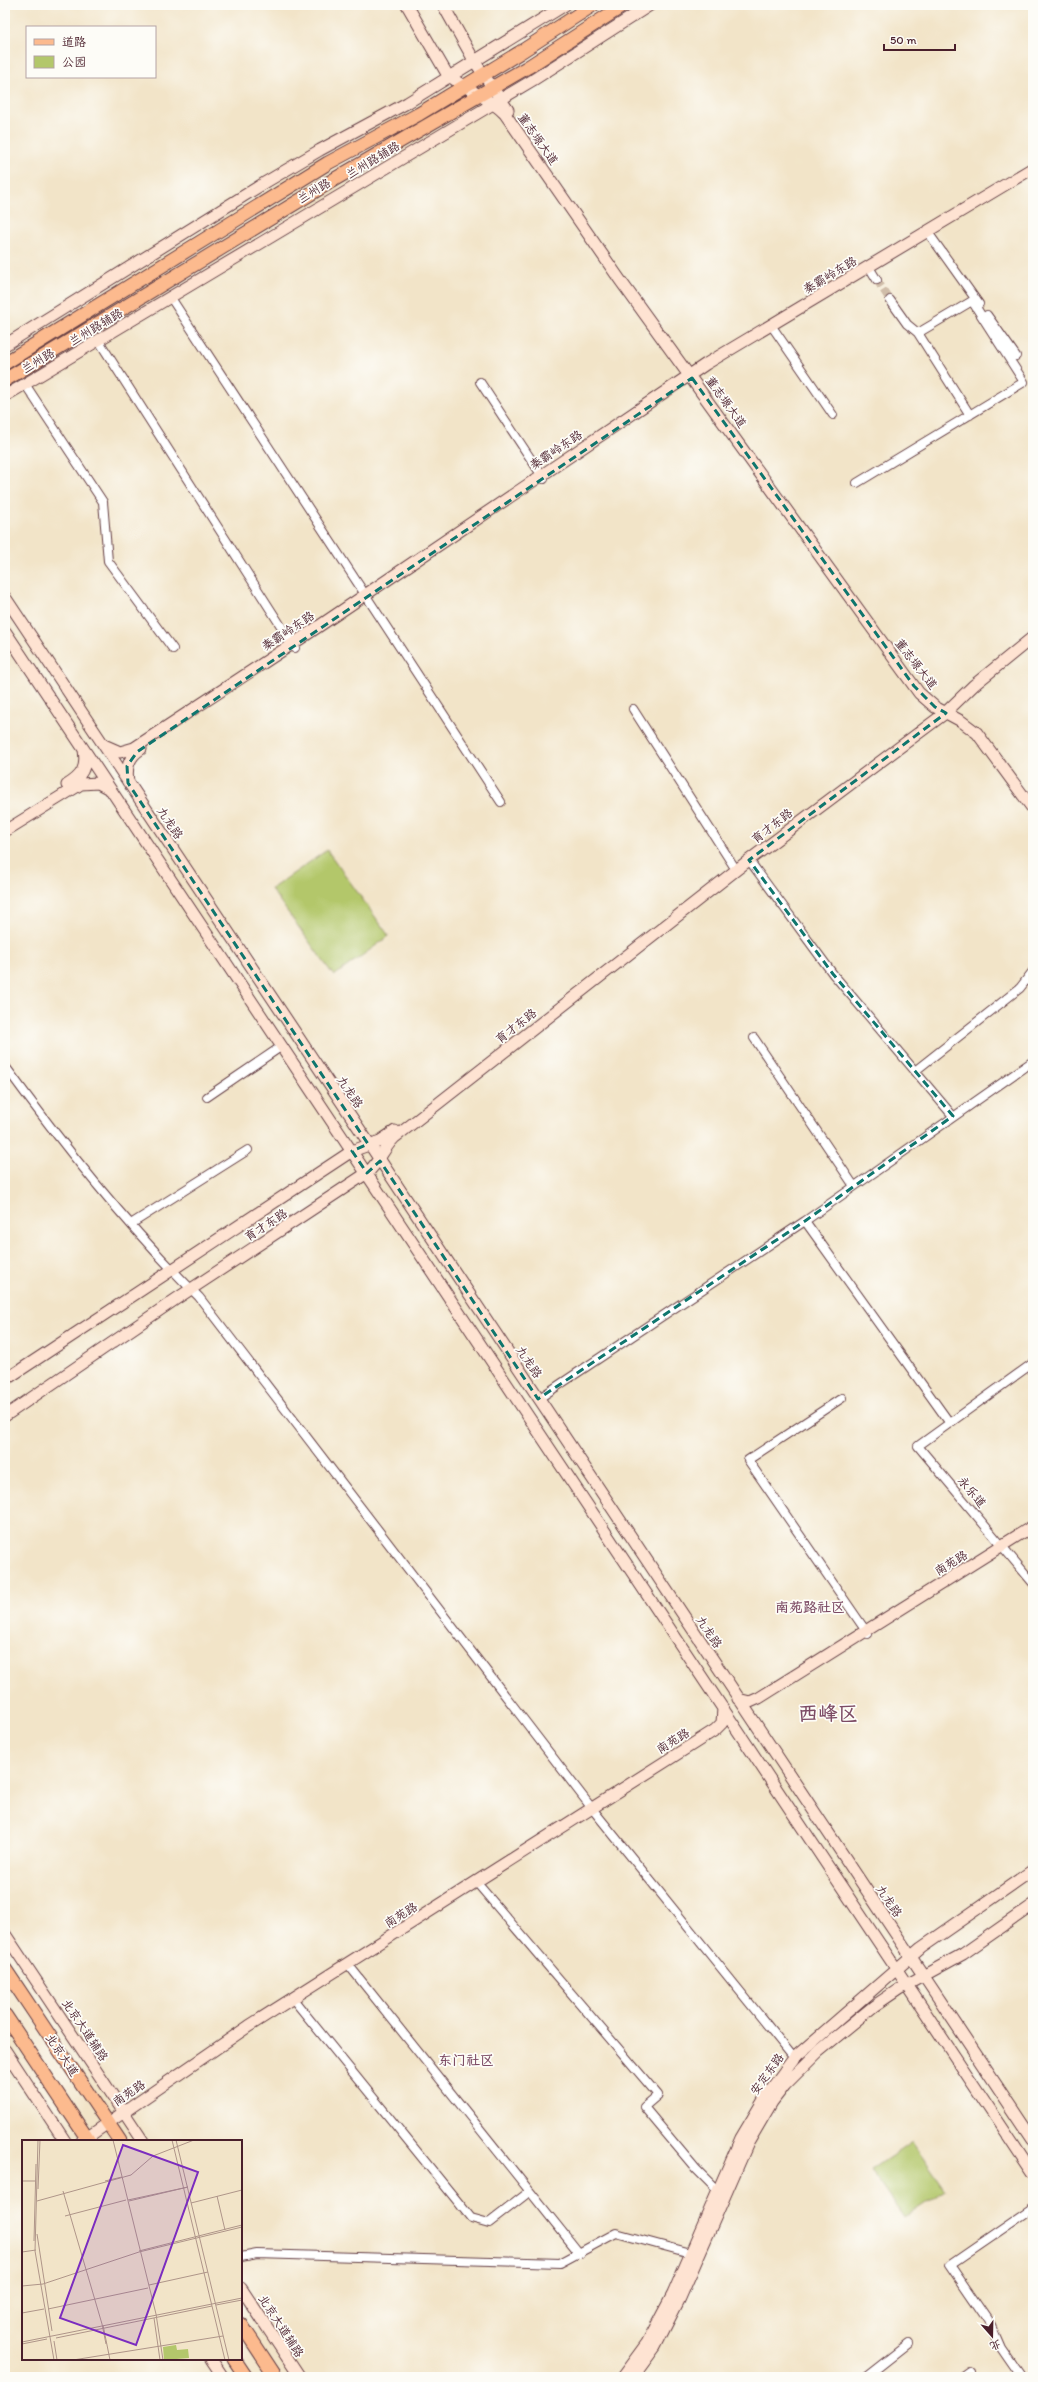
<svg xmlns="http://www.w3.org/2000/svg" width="1038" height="2382" font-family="Itim,'LXGW WenKai TC',sans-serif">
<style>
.green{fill:#b3c76b;stroke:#7e734b}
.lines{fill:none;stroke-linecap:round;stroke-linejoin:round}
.street-tunnel{stroke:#d0bda9;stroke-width:8;stroke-dasharray:8 4;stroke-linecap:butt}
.street-casing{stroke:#633d43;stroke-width:10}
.secondary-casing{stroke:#633d43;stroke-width:13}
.primary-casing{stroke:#633d43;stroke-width:15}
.street{stroke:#fff;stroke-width:8}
.secondary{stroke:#fee3d2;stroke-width:11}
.primary{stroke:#fcba8e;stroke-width:13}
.marked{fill:none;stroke:#0f766e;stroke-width:3;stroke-dasharray:8 5;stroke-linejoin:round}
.labels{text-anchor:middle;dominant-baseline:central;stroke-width:3.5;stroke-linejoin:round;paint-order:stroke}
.street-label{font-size:12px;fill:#4a1f2b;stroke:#fdfcf7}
.quarter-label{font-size:14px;font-weight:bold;fill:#7d4c65;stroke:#fdfcf7}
.town-label{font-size:20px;font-weight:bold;fill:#7d4c65;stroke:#fdfcf7}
.inset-road{fill:none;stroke:#af9589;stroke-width:1}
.view{fill:#7b2cbf;fill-opacity:0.15;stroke:#7b2cbf;stroke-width:2}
.inset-edge{fill:none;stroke:#4a1f2b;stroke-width:2}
</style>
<rect width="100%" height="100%" fill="#fdfcf7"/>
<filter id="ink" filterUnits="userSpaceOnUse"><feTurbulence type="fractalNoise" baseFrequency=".025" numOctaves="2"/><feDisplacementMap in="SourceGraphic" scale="8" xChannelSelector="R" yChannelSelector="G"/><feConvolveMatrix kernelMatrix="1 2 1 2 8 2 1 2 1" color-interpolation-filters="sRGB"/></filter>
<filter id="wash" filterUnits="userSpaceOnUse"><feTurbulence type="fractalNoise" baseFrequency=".012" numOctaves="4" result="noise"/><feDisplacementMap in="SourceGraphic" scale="16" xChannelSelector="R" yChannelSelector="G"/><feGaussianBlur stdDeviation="0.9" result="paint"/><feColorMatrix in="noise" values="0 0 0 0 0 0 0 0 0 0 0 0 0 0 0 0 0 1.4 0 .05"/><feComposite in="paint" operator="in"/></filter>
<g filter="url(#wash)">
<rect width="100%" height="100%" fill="#f2e4c8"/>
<path class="green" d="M327 850 389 936 334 976 271 889Z
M912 2142 945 2190 904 2218 871 2170Z"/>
</g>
<g filter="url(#ink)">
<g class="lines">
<path class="street-tunnel" d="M877 280 890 300"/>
<defs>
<path id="street" d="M927 231 979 304
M869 267 877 280
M171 298 501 802
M890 300 907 324 918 333 970 415
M987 315 1016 356
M771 325 833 415
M99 341 295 648
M480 382 544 479
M25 384 103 502 108 561 173 649
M857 483 1024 382 972 301 918 333
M633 709 733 865
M749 860 833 974 953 1116
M754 1038 854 1186
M5 1066C64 1147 127 1226 199 1297L594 1811 794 2058
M915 1071 1020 988 1033 971
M207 1097 282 1046
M805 1221 949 1422
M131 1224 248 1150
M1033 1363 918 1446 1033 1583
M842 1398 748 1460 868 1634
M538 1399 805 1221 1033 1061
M477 1883 658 2095 644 2107 696 2169 717 2190
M347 1963 580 2254
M293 1999 471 2218 489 2223 529 2192
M241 2257 257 2254 560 2263 616 2233 690 2253
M866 2377 908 2344
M962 2377 969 2372
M1021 2377 1001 2348 991 2325 950 2265 1033 2208"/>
<path id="secondary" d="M407 5 447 74C465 90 488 96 505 114L620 280 919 693 935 707 961 721 977 733 1033 809
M443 5 475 62 508 110
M5 345 266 182 320 150 407 103 565 5
M5 396 533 80 650 5
M5 597 1033 2140
M5 631 1033 2174
M104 745 120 752 134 748 303 637 706 364 1033 168
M128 782C126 768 128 757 141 749
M67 785C82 776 87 768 84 750
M5 831 81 784 98 783 111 790
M5 1380 352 1151 380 1141 395 1131
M5 1416 176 1299 367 1173C379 1163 383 1149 394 1138L749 860 944 714 974 685 1033 637
M738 1699 750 1702 759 1698 1033 1526
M5 1934 143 2141
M5 2050 65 2141
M82 2141 249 2026 715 1730 722 1723 723 1708
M241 2288 300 2377
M211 2359 223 2377
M622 2377 647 2343 673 2294 741 2138 766 2096 794 2058 921 1948 1033 1870
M633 2377 655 2347 680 2298 748 2143 772 2102 785 2085 818 2052 874 2006 899 1989 963 1954 1033 1905"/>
<path id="primary" d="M5 363 328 163 419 114 519 53 593 5
M5 380 335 179 528 67 624 5
M5 1969 120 2141
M5 2015 89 2141
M241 2324 276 2377
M234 2359 246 2377"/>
</defs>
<use href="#street" class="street-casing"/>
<use href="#secondary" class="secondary-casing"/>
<use href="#primary" class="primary-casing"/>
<use href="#street" class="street"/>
<use href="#secondary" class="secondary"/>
<use href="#primary" class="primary"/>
</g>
</g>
<path class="marked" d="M692 378 914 686 935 707 946 713 749 860 833 974 953 1116 805 1221 538 1399 380 1161 367 1173 352 1151 368 1144 128 783 127 766 137 752Z"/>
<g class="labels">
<g class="street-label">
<text transform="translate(538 139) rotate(55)">董志塬大道</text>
<text transform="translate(373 160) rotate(-31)">兰州路辅路</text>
<text transform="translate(314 191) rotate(-31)">兰州路</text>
<text transform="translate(830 275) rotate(-31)">秦霸岭东路</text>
<text transform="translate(96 327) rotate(-31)">兰州路辅路</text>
<text transform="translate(38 361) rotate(-31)">兰州路</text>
<text transform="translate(726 402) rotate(54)">董志塬大道</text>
<text transform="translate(556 450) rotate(-34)">秦霸岭东路</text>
<text transform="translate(288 631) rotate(-34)">秦霸岭东路</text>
<text transform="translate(916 664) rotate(52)">董志塬大道</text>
<text transform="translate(170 823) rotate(56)">九龙路</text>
<text transform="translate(772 826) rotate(-38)">育才东路</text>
<text transform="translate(516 1026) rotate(-38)">育才东路</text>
<text transform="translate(350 1092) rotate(56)">九龙路</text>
<text transform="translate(266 1225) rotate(-33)">育才东路</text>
<text transform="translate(529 1362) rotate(56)">九龙路</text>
<text transform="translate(972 1492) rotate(50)">永乐道</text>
<text transform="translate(951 1563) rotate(-31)">南苑路</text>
<text transform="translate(709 1632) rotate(56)">九龙路</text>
<text transform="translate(673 1741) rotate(-32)">南苑路</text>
<text transform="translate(889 1901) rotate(56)">九龙路</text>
<text transform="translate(401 1915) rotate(-32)">南苑路</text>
<text transform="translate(85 2030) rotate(56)">北京大道辅路</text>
<text transform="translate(62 2055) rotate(56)">北京大道</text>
<text transform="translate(767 2074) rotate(-54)">安定东路</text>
<text transform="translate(129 2093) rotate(-34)">南苑路</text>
<text transform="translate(281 2326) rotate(57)">北京大道辅路</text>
</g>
<g class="quarter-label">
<text x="810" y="1607">南苑路社区</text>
<text x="466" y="2060">东门社区</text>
</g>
<g class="town-label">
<text x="828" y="1713">西峰区</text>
</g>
</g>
<g transform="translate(22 2140)">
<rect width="220" height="220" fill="#f2e4c8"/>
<path d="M154 205 155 210 166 209 167 218 142 220 141 207Z" fill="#b3c76b"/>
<path class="inset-road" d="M16 0 13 111 32 220M91 0 134 174 141 220M150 0 203 220M154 0 207 220M0 41H14M83 41 100 37M16 49 18 0M41 51 80 184M195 56 203 90M106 60 166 47 107 61M15 61 109 35 131 16 172 0M169 63 220 50M43 76 104 60M15 94 30 191M12 101 14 24M117 111 220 85M0 112 14 110M117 112 220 87M127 145 186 132M0 146 21 144 117 112M194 165 220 160M26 169 126 148M0 173 22 169M132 178 138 220M80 184 84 204M81 185 88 220M34 198 190 166M32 201 35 220M0 202 220 158M0 204 25 199M51 220 201 196"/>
<path class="view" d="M101 5 176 32 114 205 38 178Z"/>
<rect width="220" height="220" class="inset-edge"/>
</g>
<rect width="1038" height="2382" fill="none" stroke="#fdfcf7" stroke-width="20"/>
<rect x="26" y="26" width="130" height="52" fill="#fdfcf7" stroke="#b5a4a5"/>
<rect x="34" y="39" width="20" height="6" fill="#fcba8e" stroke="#b5a4a5"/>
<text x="62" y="46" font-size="12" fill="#4a1f2b">道路</text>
<rect x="34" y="56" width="20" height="12" fill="#b3c76b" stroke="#b5a4a5"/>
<text x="62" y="66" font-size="12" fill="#4a1f2b">公园</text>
<g transform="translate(992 2336) rotate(160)" stroke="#fdfcf7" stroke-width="3" paint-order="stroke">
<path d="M0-3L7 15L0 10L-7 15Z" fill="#4a1f2b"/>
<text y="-6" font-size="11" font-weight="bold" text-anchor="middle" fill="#4a1f2b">北</text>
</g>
<path d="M884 44v6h71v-6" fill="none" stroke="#4a1f2b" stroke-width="2"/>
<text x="890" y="44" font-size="12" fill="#4a1f2b" stroke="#fdfcf7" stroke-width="3" paint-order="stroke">50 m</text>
</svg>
